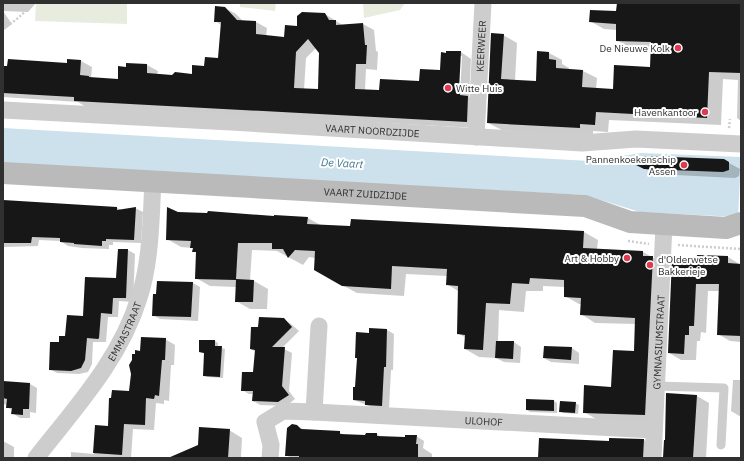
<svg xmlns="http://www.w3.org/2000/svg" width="744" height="461" font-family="'IBM Plex Sans',sans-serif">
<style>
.green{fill:#e7ecdf}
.water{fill:#cce1eb}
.shadow{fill:#0003;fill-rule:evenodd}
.building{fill:#171717;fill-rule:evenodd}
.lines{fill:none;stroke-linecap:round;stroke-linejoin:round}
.path{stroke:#cdcdcd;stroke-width:2.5;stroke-dasharray:2 2;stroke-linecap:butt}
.lane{stroke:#cdcdcd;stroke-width:9}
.street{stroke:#cdcdcd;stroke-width:17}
.secondary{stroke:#bababa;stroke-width:22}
.poi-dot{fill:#de3b52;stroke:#fff;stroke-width:1.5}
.labels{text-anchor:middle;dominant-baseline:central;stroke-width:4;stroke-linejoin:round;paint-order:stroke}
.street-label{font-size:10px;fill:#303030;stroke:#fff}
.poi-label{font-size:10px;fill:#303030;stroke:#fff;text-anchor:end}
.water-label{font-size:11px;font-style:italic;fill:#41768f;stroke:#fff}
</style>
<rect width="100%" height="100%" fill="#fff"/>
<path class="green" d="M36 3H127V24L35 21Z
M240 3H276L275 11 240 7Z
M363 3H405L400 10 364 18Z"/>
<path class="water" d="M3 128 590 161 641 153 741 157 738 217 640 212 585 195 3 165Z"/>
<path class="shadow" d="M3 3H36L28 12 3 11Z
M618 3H741V121L737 118 738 80 723 79 721 125 609 120 608 132 593 131V136L502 130 488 123 503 35 517 43 515 81 537 82 549 53 562 60V64L569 68V70L583 71 597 78 596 89 614 90 651 68 652 49 630 48 617 40V30L604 29 590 21 617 13Z
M225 8 236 14 243 21 256 22 267 28 266 37 285 38 298 27 325 14 344 26 363 24 374 30 376 51 378 52 377 70 366 69 365 90 380 91 420 82 441 71 447 54 461 52 471 59 469 97 471 98 477 128 86 107 78 102 3 97V67L68 64V60L81 61 92 67 91 78 119 80 127 68 147 65 158 71 157 75H193L219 59 221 25 215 21ZM316 48 320 52 319 90H304L306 58ZM460 56H462L460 95H458Z
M3 11 12 24 3 31Z
M729 163 740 169 739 176 735 178 656 174 637 165Z
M3 201 117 208 122 210 135 208 143 212 141 243 113 242V245H109V249L82 248 68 246 60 241 39 240 38 246 5 247 3 246Z
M178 213 308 218 322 226 584 232 598 240 597 249 643 252 666 265 659 423 598 420 584 412 612 388 634 352 636 324 595 323 581 314V304H579L565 296V287L543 286V291H526L524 312 499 310 498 342H514L521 347 520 363 504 362 496 358 479 357 465 349 466 338 458 333V291L447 284V276L406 274 404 296 357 293 329 278 315 258 309 257 303 265 277 251 252 250 250 281H254L268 289 267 309H250L236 301V287L210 286 196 278 197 253 193 251V248L181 247 167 239Z
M128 250 135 254 133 302 119 301 118 317H108L106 342H93L92 364 88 372 79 374 57 373 50 369 60 343 117 279Z
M698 256 728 257 741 265V342L730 341 718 334 720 291H708L706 333 701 332 700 341H697L696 360H681L669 353 697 260Z
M158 282 193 283 200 287 198 321 160 319 153 315Z
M283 319 291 324 299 331 282 348 292 353 289 391 295 399 286 406 260 405 253 401V394H249L242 390 254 373 256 352 251 349 259 328Z
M387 330 394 334 393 370H391L389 409 374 408 354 400 356 388 358 359 356 358 370 334Z
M165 339 175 345 174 365H171L169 401 164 400V404L156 403 154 430 133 429 131 458H71V452L94 454 96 426 109 427 130 393 136 355Z
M215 341 218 343V347L225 349 223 378 207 377 204 375 205 354 200 352Z
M572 348 579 353V364L551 362 544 358Z
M733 380H741V417L731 411Z
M3 382 30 384 37 388 36 413 30 412V418H20L12 413 13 411 7 407V405L3 404Z
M697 396 709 403 706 458H664Z
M554 401 557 403V413L530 412 527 410Z
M575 403 579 405 578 414 563 413 560 411Z
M295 425 303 429 339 432 344 435 366 436 377 434 381 437 406 438 416 436 424 441 423 448 432 454V458H291L286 455Z
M229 430 242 438 241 457 243 458H186Z
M644 440 656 447V458H539L610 443Z
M3 441 14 447V457L3 458Z"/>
<path class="building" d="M617 3H741V73L709 72 707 118 596 112 595 125 580 124V128L487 123 491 33 504 34 501 79 536 81 537 51 549 52V59L556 60V68L583 70 582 87 613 89 614 65 650 67 651 42 616 41V24L589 22 590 10 616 11Z
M215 6 225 7 237 20 256 21V34L284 37 285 25 297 26V16L302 12 325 13 329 20H336V25L363 23 365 45H367L366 64H356L355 89 379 90 380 79 419 81 420 69 440 70 441 52 446 53V51H461L459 90H460V95L468 96 467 122 74 101V97L3 93V66H7L8 59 67 63V59L81 60 80 75 89 76V77L118 79V66L126 67V63L147 64V73L172 75 175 72 192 74V65L204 66 205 57 218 58 221 22H214ZM308 39 319 53 318 89 294 88 296 52Z
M645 156 724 159 729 162V170L723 172 644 169 636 165 640 158Z
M3 200 117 207V210L136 207 134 240 106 239V241H102V246L74 244V243L60 242V238L32 237 31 243H3Z
M167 207 178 212 207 213 208 211 274 216V215L308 217 307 224 350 226 351 219 584 231 583 248 643 251V256H653L645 415 583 413 584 385 611 387 613 350 634 351 635 318 580 315 581 298 564 297V280L530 278 529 284 512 283 510 304 486 303 483 350 464 349 465 335 457 334 458 286 446 285 447 269 392 266 391 289 342 286 314 270 315 251 295 250 288 258 283 249H272V243H238L236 279 254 280 253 302H235L236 280 195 279 196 252H192L193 248H190L191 241 166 240Z
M118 249H128L126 298H113L112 314 101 313 99 338 98 339 87 338 85 360 81 368 71 371 49 370 50 342H59V336H65L67 315 83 316 85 277 116 278Z
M697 255 728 256V263L741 264V336L717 335 719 284H696L694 326H689V335H685L684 354 668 353 672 258 697 259Z
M157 281 193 282 191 317 152 316 153 294H156Z
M259 317 284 318 292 327 272 347H285L282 386 289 395 278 402 252 401 253 391H241L242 372H253L255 350 250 349 251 327H258Z
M369 328 387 329 386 367H384L382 406 365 405V401L353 400V387H355L357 358H355L356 332 369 333Z
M141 337 166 338 165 360H162L159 396 155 395 154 399 146 398 145 425 124 424 122 455 93 453 95 425 108 426 109 398H111L112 390 129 391 131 374 129 365 132 360V354H135V350L140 351Z
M199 340H215V346H222L220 377 203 376 204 353 199 352Z
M496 341H514L513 359 495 358Z
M544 346 572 347 571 360 543 358Z
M3 381 30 383 29 409H23V415L11 414 12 408H6L7 399 3 398Z
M666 393 697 395 693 458H663L664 440H665Z
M526 399 554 400V411L526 410Z
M560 401 576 402 575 413 559 412Z
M292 424 297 425 301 429 340 431V434L365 435 366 433H377V436L405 437V435H417L416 444H418V458H299V456H285L287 428Z
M199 427 230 429 228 458H168L198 445Z
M539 438 609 441V438L644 439 643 458H538Z"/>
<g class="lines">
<path class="path" d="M3 28C15 22 24 13 33 3
M729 128 730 119
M628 241 649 244
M678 245 741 249"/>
<path class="lane" d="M657 386 724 388 721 445"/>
<g class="street">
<path id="s1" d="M3 110 231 122 582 143 636 139 741 144"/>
<path id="s2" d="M476 137 483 3"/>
<path id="s3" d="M314 412 654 430"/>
<path id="s4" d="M36 458C75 408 120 360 139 298 151 262 151 218 153 180"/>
<path d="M270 458 271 445 265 422 283 411 314 412 319 326"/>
<path id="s5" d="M653 458 664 225"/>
</g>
<path class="secondary" id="s6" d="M3 173 585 206 630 222 726 228 741 223"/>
</g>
<g class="poi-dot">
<circle cx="678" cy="48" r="4"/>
<circle cx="448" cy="88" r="4"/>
<circle cx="705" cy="112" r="4"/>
<circle cx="684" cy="165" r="4"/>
<circle cx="627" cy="258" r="4"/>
<circle cx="650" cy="265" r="4"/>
</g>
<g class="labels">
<g class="street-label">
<text stroke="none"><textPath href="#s2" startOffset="91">KEERWEER</textPath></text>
<text stroke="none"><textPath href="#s1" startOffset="370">VAART NOORDZIJDE</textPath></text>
<text stroke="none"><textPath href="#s6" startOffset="363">VAART ZUIDZIJDE</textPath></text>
<text stroke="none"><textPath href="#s4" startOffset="155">EMMASTRAAT</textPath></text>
<text stroke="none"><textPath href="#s5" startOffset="116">GYMNASIUMSTRAAT</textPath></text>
<text stroke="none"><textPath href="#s3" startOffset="170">ULOHOF</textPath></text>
</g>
<g class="poi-label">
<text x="670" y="48">De Nieuwe Kolk</text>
<text x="456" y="88" text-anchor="start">Witte Huis</text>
<text x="697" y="112">Havenkantoor</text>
<text x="676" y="159">Pannenkoekenschip<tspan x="676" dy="12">Assen</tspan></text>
<text x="619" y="258">Art &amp; Hobby</text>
<text x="658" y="259" text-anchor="start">d'Olderwetse<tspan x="658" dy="12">Bakkerieje</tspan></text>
</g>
<g class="water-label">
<text transform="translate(342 163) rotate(3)">De Vaart</text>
</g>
</g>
<rect width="744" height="461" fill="none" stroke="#303030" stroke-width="8"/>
</svg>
